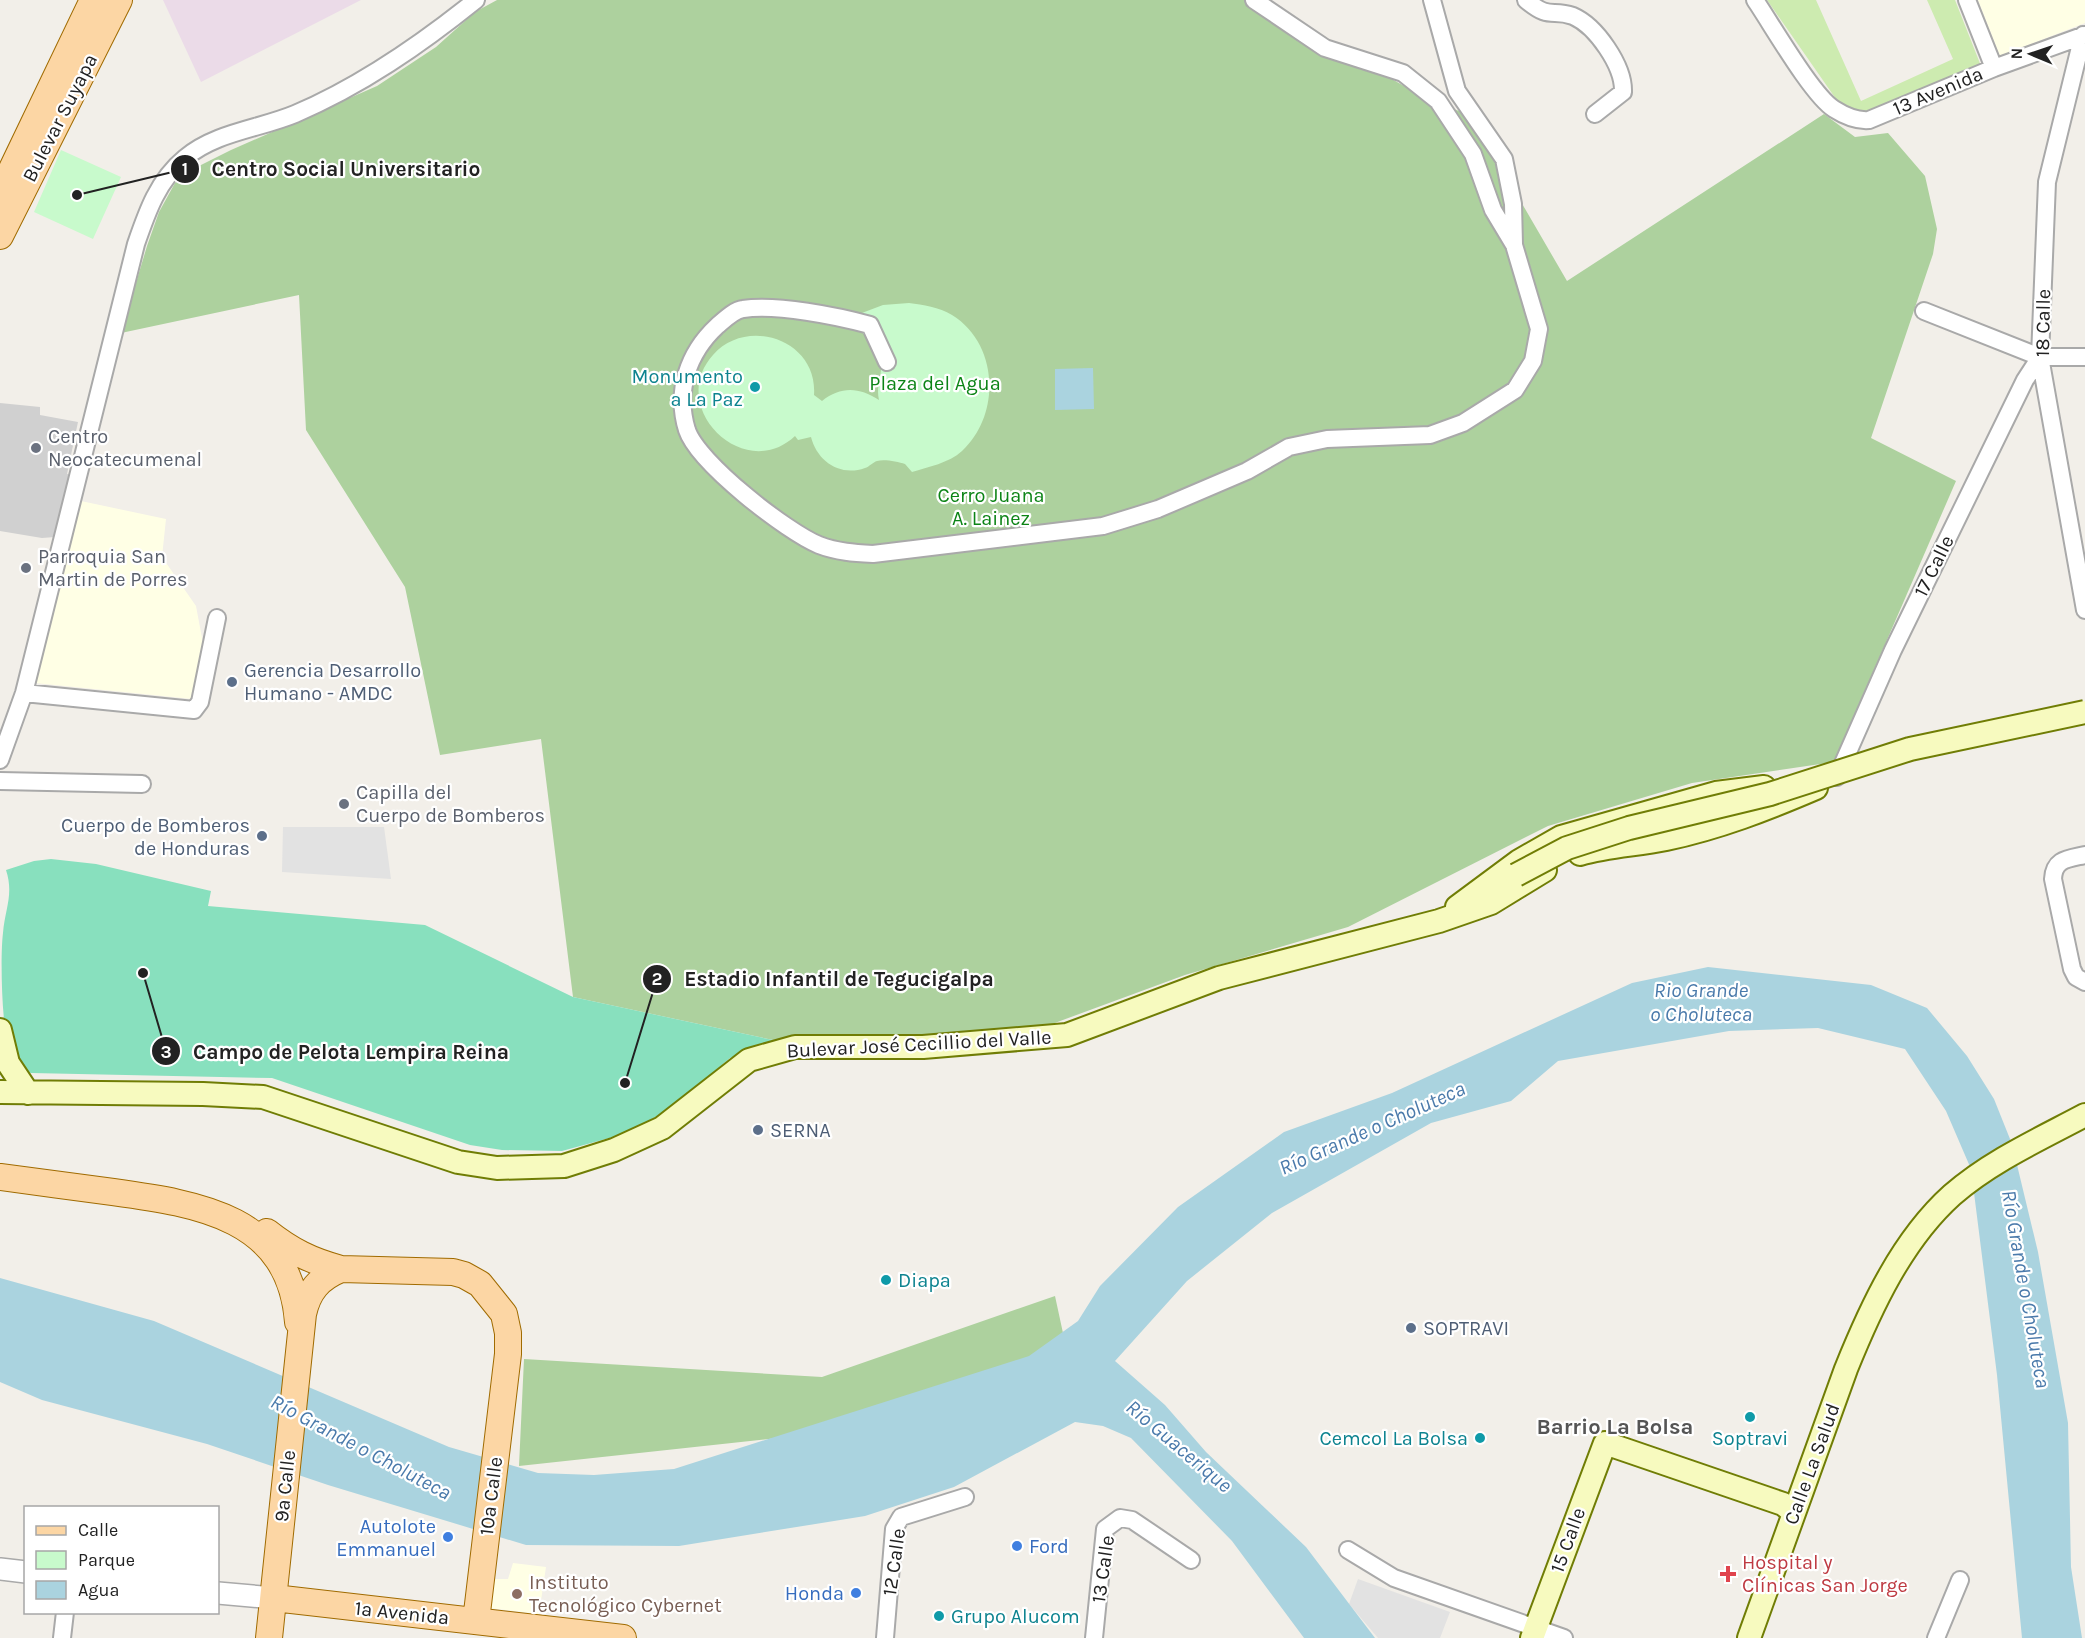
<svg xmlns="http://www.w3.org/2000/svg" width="2085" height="1638" font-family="Karla,sans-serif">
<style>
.industrial{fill:#ebdbe8}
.education{fill:#ffffe5}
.religious{fill:#d0d0d0}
.grass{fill:#cdebb0}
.forest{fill:#add19e}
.park{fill:#c8facc}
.pitch{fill:#88e0be}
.parking{fill:#e2e2e2}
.water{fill:#aad3df}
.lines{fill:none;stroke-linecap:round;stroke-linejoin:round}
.minor-casing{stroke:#a9a9a9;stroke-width:20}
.tertiary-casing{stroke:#a9a9a9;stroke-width:24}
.secondary-casing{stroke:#707d05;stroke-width:26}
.primary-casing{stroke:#a06b00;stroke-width:28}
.minor{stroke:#fff;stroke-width:16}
.tertiary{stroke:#fff;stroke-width:21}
.secondary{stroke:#f7fabf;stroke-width:22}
.primary{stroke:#fcd6a4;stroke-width:26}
.secondary-bridge-casing{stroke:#707d05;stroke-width:26;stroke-linecap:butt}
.secondary-bridge{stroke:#f7fabf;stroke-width:22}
.culture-dot{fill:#0f9aa8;stroke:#fff;stroke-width:2}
.worship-dot{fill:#6b7280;stroke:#fff;stroke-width:2}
.service-dot{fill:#5c6f8a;stroke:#fff;stroke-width:2}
.shop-dot{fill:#3f7fe0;stroke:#fff;stroke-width:2}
.health-dot{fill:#e0444e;stroke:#fff;stroke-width:2}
.education-dot{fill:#8d6e63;stroke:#fff;stroke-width:2}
.labels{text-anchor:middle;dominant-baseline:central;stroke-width:4.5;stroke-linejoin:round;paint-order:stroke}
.street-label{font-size:20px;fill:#222;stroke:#fff}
.culture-label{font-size:20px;fill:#0d838f;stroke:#fff;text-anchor:end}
.park-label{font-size:20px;fill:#0c8416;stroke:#fff}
.worship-label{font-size:20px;fill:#5b616d;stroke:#fff;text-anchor:start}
.service-label{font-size:20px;fill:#4e5e75;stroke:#fff;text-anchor:start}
.shop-label{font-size:20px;fill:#366cbe;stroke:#fff;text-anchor:end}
.health-label{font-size:20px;fill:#be3a42;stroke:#fff;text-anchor:start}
.education-label{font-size:20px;fill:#785e54;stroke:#fff;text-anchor:start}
.water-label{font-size:21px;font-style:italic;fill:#4a7aab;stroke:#fff}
.quarter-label{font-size:22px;font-weight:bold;fill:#555;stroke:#fff}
.leader{fill:none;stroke:#222;stroke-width:2}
.callout-dot{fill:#222;stroke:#fff;stroke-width:2}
.mark-label{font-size:18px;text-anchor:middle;font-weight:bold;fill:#fff}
.callout-label{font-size:21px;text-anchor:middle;font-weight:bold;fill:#222;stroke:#fff;stroke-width:4.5;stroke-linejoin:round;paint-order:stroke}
</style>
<rect width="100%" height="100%" fill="#f2efe9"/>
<path class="industrial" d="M163 0H361L201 82Z"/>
<path class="education" d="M1978 0H2085V23L2000 56Z
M81 501 166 519 162 557 196 606 205 654 202 677 192 699 35 683Z
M513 1563 546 1567 539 1614 489 1608 494 1579H508Z"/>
<path class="religious" d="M0 403 40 407V415L78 422 67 474 72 475 55 537 42 538 0 531Z"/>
<path class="grass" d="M1767 0H1816L1861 101 1953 59 1927 0H1955L1981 66 1868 112C1854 111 1845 108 1836 99Z"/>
<path class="forest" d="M497 0H1252L1420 95 1471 116 1567 281 1824 114 1855 137 1888 133 1925 176 1937 229 1933 254 1871 438 1956 481 1834 762 1692 783 1548 826 1348 927 1185 975 1052 1024 942 1035 773 1040 573 997 541 739 440 755 405 587 306 430 299 295 121 333 147 246 159 212 175 183 197 167 231 150 377 86 436 47 475 12Z
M1055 1296 1066 1347 825 1433 519 1466 524 1359 822 1377Z"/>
<path class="park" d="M61 150 121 177 93 239 34 212Z
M909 303C923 305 939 307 952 315 999 344 1001 415 962 451 949 463 928 467 912 472L905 464C898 462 885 459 877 461 873 462 869 467 865 468 840 477 817 461 811 437L798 440 795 436C744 484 666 407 713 355 747 316 818 340 814 395L822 401C841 386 859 387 879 400 876 388 881 379 881 367 880 341 861 328 838 322L883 305Z"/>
<path class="pitch" d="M51 859 96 864 211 891 208 906 425 925 573 997 773 1040 730 1058 670 1109 624 1134 562 1151 502 1150 470 1145 272 1078 31 1073C26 1071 18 1068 15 1065 1 1049 0 956 3 933 5 909 14 894 6 870L34 861Z"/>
<path class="parking" d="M283 827H384L391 879 282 872Z
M1358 1579 1450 1612 1440 1638H1378L1349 1604Z"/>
<path class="water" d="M1093 368 1094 409 1055 410V369Z
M1708 967 1871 985 1927 1008 1967 1056 1994 1099 2012 1144 2038 1252 2068 1423 2071 1567 2082 1638H2022L1997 1375 1971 1169 1946 1111 1905 1049 1818 1028 1729 1031 1558 1061 1511 1101 1431 1123 1272 1213 1187 1281 1115 1361 1165 1405 1206 1452 1306 1547 1375 1638H1304L1232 1541 1131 1438 1103 1426 1075 1422 954 1487 865 1516 679 1546 526 1545 328 1485 207 1444 42 1400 0 1382V1278L154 1321 449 1447 538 1473 594 1475 674 1469 1029 1356 1078 1321 1100 1286 1178 1207 1284 1132 1392 1093 1632 983Z"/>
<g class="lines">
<defs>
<path id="minor" d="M1432 0 1457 91 1504 159 1513 204 1514 244
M1526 0C1551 21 1551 8 1573 16 1596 26 1624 66 1623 92L1595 114
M1755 0C1772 25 1812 95 1834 109 1845 116 1857 121 1869 120L1994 68 2085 35
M1967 0 1994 68
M2083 35 2047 182 2040 357 2085 610
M1924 311 2040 357H2085
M887 362 870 325C837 316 777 304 743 309 734 310 724 320 717 326 688 353 675 391 687 430 698 463 787 532 819 545 837 552 855 553 873 554L1103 526 1158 509 1247 471 1289 447 1327 439 1430 435 1463 423 1515 390 1533 361 1539 329 1514 245 1493 210 1473 154 1438 101 1403 73 1325 48 1254 0
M24 693 194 710 200 702 217 618
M0 760 24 693 136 244C147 212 158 180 185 158 216 132 259 129 295 114 361 86 420 45 476 0
M1837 777 1893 650 2025 380 2040 357
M0 781 142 784
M2085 855C2067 859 2054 859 2053 879L2072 969 2076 977 2085 982
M1348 1550 1394 1578 1564 1638
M62 1638 65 1612
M885 1638 894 1529 901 1517 965 1497
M1094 1638 1105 1529 1120 1518 1132 1520 1191 1560
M1936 1638 1960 1580"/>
<path id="tertiary" d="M0 1569 26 1572
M218 1593 274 1598"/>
<path id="secondary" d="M1580 854C1608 846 1637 845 1666 839 1718 828 1767 809 1816 788
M1457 907 1519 861 1561 837 1716 793 1764 787
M0 1030 8 1063 28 1093
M0 1092 203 1094 263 1097 458 1162 497 1168 564 1166 614 1150 662 1128 749 1060 795 1047H923L1067 1035 1219 978 1439 921 1491 903 1545 870
M1532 1638 1605 1443 1783 1504 1794 1513
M1749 1638 1846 1369C1871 1307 1902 1240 1952 1195 1991 1161 2040 1139 2085 1115"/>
<path id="primary" d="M0 194 93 0
M0 236 119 0
M0 1177C38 1182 75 1187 113 1192 199 1204 290 1217 298 1322
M267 1232C291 1251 311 1261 341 1269
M274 1598 623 1638
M269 1638 303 1314C308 1291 319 1278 341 1269L453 1272 464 1275 480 1284 504 1314 508 1333V1354L476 1621"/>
</defs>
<use href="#minor" class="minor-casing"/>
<use href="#tertiary" class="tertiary-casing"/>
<use href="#secondary" class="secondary-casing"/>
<use href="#primary" class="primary-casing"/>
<use href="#minor" class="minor"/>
<use href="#tertiary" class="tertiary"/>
<use href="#secondary" class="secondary"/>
<use href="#primary" class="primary"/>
<defs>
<path id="secondary-bridge" d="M1516 875 1567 848 1629 828 1770 794 1910 749 2085 712"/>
</defs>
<use href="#secondary-bridge" class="secondary-bridge-casing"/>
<use href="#secondary-bridge" class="secondary-bridge"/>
</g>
<g class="culture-dot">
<circle cx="755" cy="387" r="6"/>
<circle cx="886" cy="1280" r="6"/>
<circle cx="1750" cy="1417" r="6"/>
<circle cx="1480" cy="1438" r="6"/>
<circle cx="939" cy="1616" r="6"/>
</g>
<g class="worship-dot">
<circle cx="36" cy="448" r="6"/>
<circle cx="26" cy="568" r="6"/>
<circle cx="344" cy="804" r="6"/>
</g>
<g class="service-dot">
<circle cx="232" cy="682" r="6"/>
<circle cx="262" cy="836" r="6"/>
<circle cx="758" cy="1130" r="6"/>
<circle cx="1411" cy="1328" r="6"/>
</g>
<g class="shop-dot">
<circle cx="448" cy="1537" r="6"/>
<circle cx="1017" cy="1546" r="6"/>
<circle cx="856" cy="1593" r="6"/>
</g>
<path class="health-dot" d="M1725 1565h6v6h6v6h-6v6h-6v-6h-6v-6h6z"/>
<circle class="education-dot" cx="517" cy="1594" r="6"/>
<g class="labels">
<g class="street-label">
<text transform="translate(1938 91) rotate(-23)">13 Avenida</text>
<text transform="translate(60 118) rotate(-63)">Bulevar Suyapa</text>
<text transform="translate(2043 323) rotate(-89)">18 Calle</text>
<text transform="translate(1934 566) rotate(-64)">17 Calle</text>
<text transform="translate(919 1044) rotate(-3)">Bulevar José Cecillio del Valle</text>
<text transform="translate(1812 1464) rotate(-70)">Calle La Salud</text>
<text transform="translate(285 1486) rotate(-84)">9a Calle</text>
<text transform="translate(491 1496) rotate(-83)">10a Calle</text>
<text transform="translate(1568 1540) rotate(-70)">15 Calle</text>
<text transform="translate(894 1562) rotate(-82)">12 Calle</text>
<text transform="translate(1103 1569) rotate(-82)">13 Calle</text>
<text transform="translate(402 1613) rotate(6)">1a Avenida</text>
</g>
<g class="culture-label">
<text x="743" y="376">Monumento<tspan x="743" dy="23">a La Paz</tspan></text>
<text x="898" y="1280" text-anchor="start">Diapa</text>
<text x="1468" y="1438">Cemcol La Bolsa</text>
<text x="1750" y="1438" text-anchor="middle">Soptravi</text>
<text x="951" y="1616" text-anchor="start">Grupo Alucom</text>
</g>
<g class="park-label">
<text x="935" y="383">Plaza del Agua</text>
<text x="991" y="495">Cerro Juana<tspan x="991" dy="23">A. Lainez</tspan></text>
</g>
<g class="worship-label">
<text x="48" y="436">Centro<tspan x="48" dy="23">Neocatecumenal</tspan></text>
<text x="38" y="556">Parroquia San<tspan x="38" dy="23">Martin de Porres</tspan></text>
<text x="356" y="792">Capilla del<tspan x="356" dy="23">Cuerpo de Bomberos</tspan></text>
</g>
<g class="service-label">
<text x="244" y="670">Gerencia Desarrollo<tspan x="244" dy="23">Humano - AMDC</tspan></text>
<text x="250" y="825" text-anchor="end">Cuerpo de Bomberos<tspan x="250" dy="23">de Honduras</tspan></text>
<text x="770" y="1130">SERNA</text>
<text x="1423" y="1328">SOPTRAVI</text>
</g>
<g class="shop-label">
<text x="436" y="1526">Autolote<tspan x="436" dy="23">Emmanuel</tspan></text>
<text x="1029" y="1546" text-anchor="start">Ford</text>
<text x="844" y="1593">Honda</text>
</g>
<g class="health-label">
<text x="1742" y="1562">Hospital y<tspan x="1742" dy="23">Clínicas San Jorge</tspan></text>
</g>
<g class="education-label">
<text x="529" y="1582">Instituto<tspan x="529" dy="23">Tecnológico Cybernet</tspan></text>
</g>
<g class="water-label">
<text x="1701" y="990">Rio Grande<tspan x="1701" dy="24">o Choluteca</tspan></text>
<text transform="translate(1372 1128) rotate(-24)">Río Grande o Choluteca</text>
<text transform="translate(2026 1289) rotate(80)">Río Grande o Choluteca</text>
<text transform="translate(1179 1446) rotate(40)">Río Guacerique</text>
<text transform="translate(361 1447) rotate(28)">Río Grande o Choluteca</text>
</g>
<g class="quarter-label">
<text x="1615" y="1427">Barrio La Bolsa</text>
</g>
</g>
<path class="leader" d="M77 195L185 169M625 1083L657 979M143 973L166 1051"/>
<g class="callout-dot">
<circle cx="77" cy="195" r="6"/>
<circle cx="625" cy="1083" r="6"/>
<circle cx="143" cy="973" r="6"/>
<circle cx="185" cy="169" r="15"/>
<circle cx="657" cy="979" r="15"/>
<circle cx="166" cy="1051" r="15"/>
</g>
<g class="mark-label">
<text x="185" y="175">1</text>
<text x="657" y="985">2</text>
<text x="166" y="1058">3</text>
</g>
<g class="callout-label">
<text x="346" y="176">Centro Social Universitario</text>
<text x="839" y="986">Estadio Infantil de Tegucigalpa</text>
<text x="351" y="1059">Campo de Pelota Lempira Reina</text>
</g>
<rect x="24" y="1506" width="195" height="108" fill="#ffffff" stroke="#a7a7a7" stroke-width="1.5"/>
<rect x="36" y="1526" width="30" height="9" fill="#fcd6a4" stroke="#a7a7a7" stroke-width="1.5"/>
<text x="78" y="1536" font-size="18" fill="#222222">Calle</text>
<rect x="36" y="1551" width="30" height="18" fill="#c8facc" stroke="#a7a7a7" stroke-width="1.5"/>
<text x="78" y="1566" font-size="18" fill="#222222">Parque</text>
<rect x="36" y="1581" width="30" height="18" fill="#aad3df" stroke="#a7a7a7" stroke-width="1.5"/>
<text x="78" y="1596" font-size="18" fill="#222222">Agua</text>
<g transform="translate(2031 54) rotate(272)" stroke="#ffffff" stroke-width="4.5" paint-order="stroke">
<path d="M0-4.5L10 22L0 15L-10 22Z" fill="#222222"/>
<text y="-9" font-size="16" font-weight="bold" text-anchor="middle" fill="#222222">N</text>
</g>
</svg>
